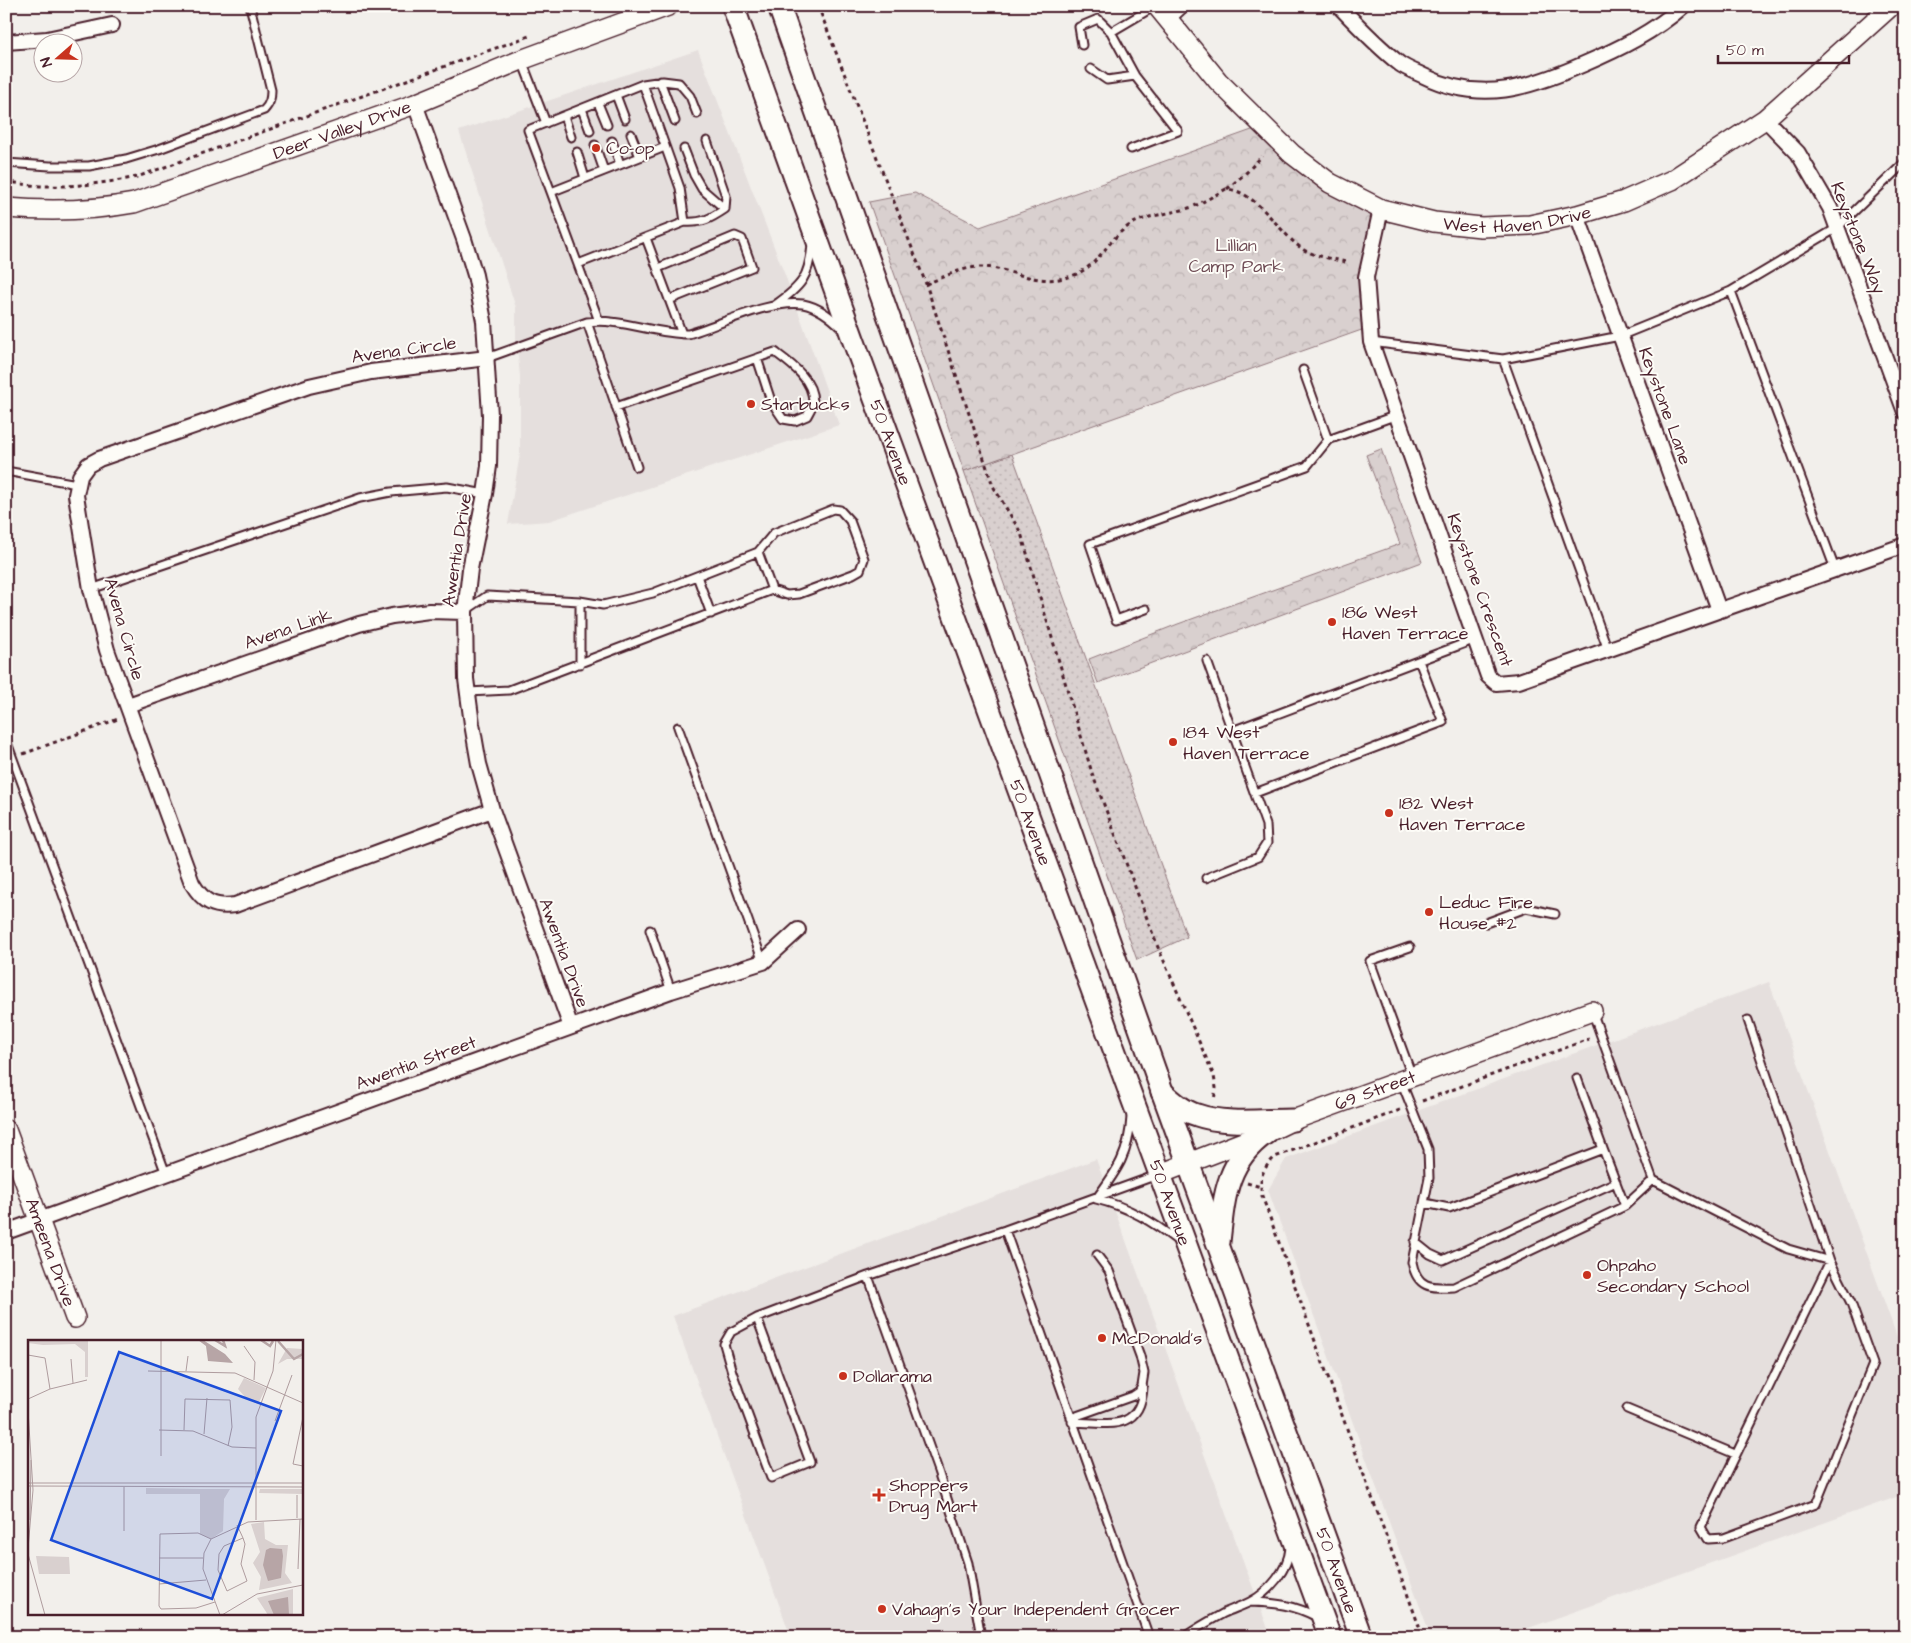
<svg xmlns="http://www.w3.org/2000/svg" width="1911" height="1643" font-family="'Architects Daughter',sans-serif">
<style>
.built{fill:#e5dfdd}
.grass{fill:url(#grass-dots);stroke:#92787d}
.forest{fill:url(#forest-crowns);stroke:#92787d}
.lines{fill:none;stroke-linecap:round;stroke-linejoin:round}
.lane-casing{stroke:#4a1f2b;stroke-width:11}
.street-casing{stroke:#4a1f2b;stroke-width:18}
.secondary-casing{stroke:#4a1f2b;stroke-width:22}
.primary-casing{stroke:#4a1f2b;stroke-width:25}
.path{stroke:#4a1f2b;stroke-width:3;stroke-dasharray:4 4;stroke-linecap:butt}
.lane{stroke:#fdfcf7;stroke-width:7}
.street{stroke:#fdfcf7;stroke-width:14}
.secondary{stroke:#fdfcf7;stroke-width:19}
.primary{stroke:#fdfcf7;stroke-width:21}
.poi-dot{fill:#c8321e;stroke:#fdfcf7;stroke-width:2}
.labels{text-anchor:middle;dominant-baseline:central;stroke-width:4;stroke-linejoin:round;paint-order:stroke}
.street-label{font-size:18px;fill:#4a1f2b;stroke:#fdfcf7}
.poi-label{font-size:18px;fill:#4a1f2b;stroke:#fdfcf7;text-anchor:start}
.park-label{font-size:18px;fill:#6e4b54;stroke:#fdfcf7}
.inset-river{fill:none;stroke:#b7a5a6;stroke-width:2.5}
.inset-road{fill:none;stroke:#af9c9e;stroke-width:1}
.view{fill:#1d4ed8;fill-opacity:0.15;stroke:#1d4ed8;stroke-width:2.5}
.inset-edge{fill:none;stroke:#4a1f2b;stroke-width:2.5}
</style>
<defs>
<pattern id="grass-dots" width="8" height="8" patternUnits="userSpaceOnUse" patternTransform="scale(1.25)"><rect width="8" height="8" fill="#d9d0cf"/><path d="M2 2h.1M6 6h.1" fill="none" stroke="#bcb2b2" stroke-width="1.8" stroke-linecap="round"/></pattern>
<pattern id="forest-crowns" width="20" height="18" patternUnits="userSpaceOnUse" patternTransform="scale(1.25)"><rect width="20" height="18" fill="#d9d0cf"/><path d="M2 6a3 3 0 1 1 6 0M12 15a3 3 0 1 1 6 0" fill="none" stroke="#bcb2b2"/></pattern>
</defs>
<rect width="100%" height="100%" fill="#f2efeb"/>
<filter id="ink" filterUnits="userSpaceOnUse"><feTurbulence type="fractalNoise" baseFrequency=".02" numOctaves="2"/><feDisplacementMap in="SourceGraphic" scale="10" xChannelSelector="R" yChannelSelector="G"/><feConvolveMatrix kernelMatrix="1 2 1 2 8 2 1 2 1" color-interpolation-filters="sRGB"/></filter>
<g filter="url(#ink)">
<path class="built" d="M698 50 788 283 839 425 549 521 508 524 520 454V376L516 337V308L459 131Z
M1769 982 1905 1359V1494L1503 1637H1431L1268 1190 1286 1159Z
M1096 1159 1271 1637H791L673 1316Z"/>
<path class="grass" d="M1012 454 1187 937 1137 960 964 471Z"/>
<path class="forest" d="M1263 126 1381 209 1370 327 964 471 869 202 915 193 980 227Z
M6 224H12L6 289Z
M1381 449 1422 562 1098 683 1089 659 1178 624 1400 544 1366 455Z"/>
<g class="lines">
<defs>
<path id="lane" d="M1111 32 1155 6
M1082 45 1079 27 1098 19 1111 32 1135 76
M522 61 546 123
M1091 69 1107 80 1135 76 1178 131 1131 149
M660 81 675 121
M643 84 663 81 679 83 690 96 697 114
M616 95 625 119
M598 103 607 125
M582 109 590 131
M564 116 571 137
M612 141 620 164
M595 145 604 171
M684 149 694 175 702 189 725 209
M577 152 585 178
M640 157 665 147
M6 163 50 166H89L126 159 159 149 264 110C270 104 271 98 271 90L250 6
M551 192 640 157 631 134
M685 222C703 223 710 219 725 209L726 196 707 141
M646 238 682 334
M578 264 685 222 680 188 643 84 528 130 599 321
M658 268 735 236 742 239 752 267 669 300
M1731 291 1835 569
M775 305C802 286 809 277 812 245
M587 322 637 467
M1371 342 1503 359 1620 336 1731 291 1837 228 1905 162
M487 358 587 322C621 318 654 334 688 334 720 325 771 299 803 304 819 307 831 317 842 328
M1503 359 1608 650
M1303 370 1328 440
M616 407 775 352C791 364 813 379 813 402 813 406 809 412 807 416L795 421 783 419 771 401 757 358
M6 471 77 484
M758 552 772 590
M697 576 711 614
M91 589 360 498 391 492 447 487 485 494
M580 601V664
M1146 609 1116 620 1090 544 1307 466 1328 440 1397 415
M465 611 487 596 580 601 603 605 653 593 758 552 774 533 833 509 840 510 850 521 864 559 860 570 853 574 799 594 787 595 772 590 509 690 468 692
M1207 661 1232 731 1476 639
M678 727 763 962
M6 740 166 1174
M1255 793 1443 722 1419 661
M1206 878 1258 857 1267 843 1266 825 1232 731
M1486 923 1526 908 1555 914
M650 930 671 991
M1410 947 1370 961 1412 1076
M1592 1011 1653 1180 1788 1249 1830 1261 1851 1303 1873 1364 1816 1504 1724 1538 1708 1539 1701 1527 1830 1261 1748 1020
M1577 1078 1603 1149
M1401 1081 1428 1149 1429 1178 1412 1262C1417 1288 1430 1288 1454 1287L1625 1206 1653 1180
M1096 1199C1118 1169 1129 1154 1131 1117
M1096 1199C1129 1207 1153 1222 1179 1242
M1425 1203 1449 1208 1603 1149 1625 1206
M1005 1230 1149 1637
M1415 1242 1430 1254 1443 1260 1616 1182
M868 1276 938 1471 968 1563 981 1637
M757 1318 810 1462 771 1478 732 1372 724 1344 731 1332 757 1318 868 1276 1005 1230 1157 1175
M1627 1409 1735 1454
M1071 1418 1133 1396 1139 1392 1142 1386 1144 1373 1140 1356 1109 1271 1097 1255
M1072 1422C1106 1423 1141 1433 1143 1387
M1251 1602C1277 1603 1294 1605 1317 1617
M1184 1637C1197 1628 1211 1620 1224 1613 1233 1609 1242 1606 1250 1602 1269 1592 1288 1570 1290 1548"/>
<path id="street" d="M1339 6C1358 26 1378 47 1400 64 1407 69 1416 72 1424 76 1481 104 1529 88 1584 64 1619 49 1654 32 1683 6
M1167 19 1181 6
M6 42 47 39 112 25
M415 104 464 239 475 275 484 321 490 415 489 466 485 494 470 569 465 612 466 679 472 724 479 764 492 810 571 1027
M1765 119 1798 153 1830 208 1905 412
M1381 209 1366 277 1371 342 1488 676 1496 683 1519 681 1905 545
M1577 215 1719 610
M487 358 371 372 309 386 99 459 88 465 80 476 76 495 91 589 107 650 192 883C203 902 214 908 235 905L492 810
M128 705 359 624 392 616 429 611 465 612
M6 1232 671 991 763 962 798 930"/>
<g id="secondary">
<path id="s1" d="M1157 6 1218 81 1292 154 1330 183 1381 209 1434 222 1481 227 1530 225 1577 215 1624 201 1672 180 1765 119 1891 6"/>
<path id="s2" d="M6 208C51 212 90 211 134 203L415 104 521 60 668 6"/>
<path id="s3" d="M6 1130 75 1318"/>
<path id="s4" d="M1160 1174 1266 1133 1293 1120 1592 1011"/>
</g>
<g id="primary">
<path id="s5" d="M733 6 853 339 1330 1637"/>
<path id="s6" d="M779 6 1162 1091 1361 1637"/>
<path d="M1162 1092C1172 1101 1183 1111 1197 1115 1225 1125 1263 1120 1293 1120"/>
<path d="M1219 1242C1224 1197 1226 1161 1266 1133"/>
</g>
</defs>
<use href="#lane" class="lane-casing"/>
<use href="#street" class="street-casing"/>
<use href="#secondary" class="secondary-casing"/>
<use href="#primary" class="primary-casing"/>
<path class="path" d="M818 6 926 284 993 486 1021 533 1092 773 1157 945 1214 1076 1216 1088 1214 1100
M6 182C19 183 32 186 45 186 76 187 106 183 137 177L532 35
M1227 189 1247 172 1262 156
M926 284C944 277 964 266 984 267 1009 269 1033 283 1059 279 1099 273 1102 243 1130 225 1149 214 1172 214 1192 207 1204 202 1215 195 1226 189 1257 190 1280 235 1304 250 1317 257 1335 259 1349 263
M23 754 118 719
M1422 1101 1589 1039
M1400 1110 1275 1157C1262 1169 1259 1178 1262 1196L1423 1637
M1247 1183 1261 1187"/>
<use href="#lane" class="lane"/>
<use href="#street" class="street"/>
<use href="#secondary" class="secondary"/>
<use href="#primary" class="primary"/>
</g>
</g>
<g class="poi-dot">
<circle cx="596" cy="148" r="5"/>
<circle cx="751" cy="404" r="5"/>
<circle cx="1332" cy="622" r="5"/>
<circle cx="1173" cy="742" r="5"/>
<circle cx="1389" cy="813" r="5"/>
<circle cx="1429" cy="912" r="5"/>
<circle cx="1587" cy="1275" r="5"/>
<circle cx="1102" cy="1338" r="5"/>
<circle cx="843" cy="1376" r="5"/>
<path d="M876.5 1487.5h5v5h5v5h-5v5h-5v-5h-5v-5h5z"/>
<circle cx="882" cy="1609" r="5"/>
</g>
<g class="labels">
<g class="street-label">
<text stroke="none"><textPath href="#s2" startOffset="349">Deer Valley Drive</textPath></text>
<text stroke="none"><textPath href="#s1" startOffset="444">West Haven Drive</textPath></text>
<text transform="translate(1858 238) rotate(68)">Keystone Way</text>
<text transform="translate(404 350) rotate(-8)">Avena Circle</text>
<text transform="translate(1665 406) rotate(70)">Keystone Lane</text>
<text stroke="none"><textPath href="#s5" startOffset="464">50 Avenue</textPath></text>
<text transform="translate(457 550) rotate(-81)">Awentia Drive</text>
<text transform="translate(1480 590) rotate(70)">Keystone Crescent</text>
<text transform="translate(124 629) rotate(74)">Avena Circle</text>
<text transform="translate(288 629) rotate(-19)">Avena Link</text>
<text stroke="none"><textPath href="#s5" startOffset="869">50 Avenue</textPath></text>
<text transform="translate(564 953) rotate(70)">Awentia Drive</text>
<text transform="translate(416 1063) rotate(-20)">Awentia Street</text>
<text stroke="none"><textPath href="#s4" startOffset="231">69 Street</textPath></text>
<text stroke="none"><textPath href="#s5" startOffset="1274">50 Avenue</textPath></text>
<text stroke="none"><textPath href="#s3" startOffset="130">Ameena Drive</textPath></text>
<text stroke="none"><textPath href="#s6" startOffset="1661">50 Avenue</textPath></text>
</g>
<g class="poi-label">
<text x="606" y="148">Co-op</text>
<text x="761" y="404">Starbucks</text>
<text x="1342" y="612">186 West<tspan x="1342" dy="21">Haven Terrace</tspan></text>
<text x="1183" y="732">184 West<tspan x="1183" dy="21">Haven Terrace</tspan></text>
<text x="1399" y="803">182 West<tspan x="1399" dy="21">Haven Terrace</tspan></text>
<text x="1439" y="902">Leduc Fire<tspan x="1439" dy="21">House #2</tspan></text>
<text x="1597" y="1265">Ohpaho<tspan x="1597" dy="21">Secondary School</tspan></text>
<text x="1112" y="1338">McDonald's</text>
<text x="853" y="1376">Dollarama</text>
<text x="889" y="1485">Shoppers<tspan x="889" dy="21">Drug Mart</tspan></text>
<text x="892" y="1609">Vahagn's Your Independent Grocer</text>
</g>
<g class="park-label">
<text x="1236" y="245">Lillian<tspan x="1236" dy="21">Camp Park</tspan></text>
</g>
</g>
<g transform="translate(28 1340)">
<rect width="275" height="275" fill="#f2efeb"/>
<path d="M118 148 172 149V154H118ZM232 149H275V154L231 153ZM8 216 41 217 42 234H11Z" fill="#d9d0cf"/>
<path d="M0 0H60V37H57V12L47 4 15 5 0 3ZM259 8 275 9V19H259L250 24ZM216 38 238 48 230 64 218 58 210 49ZM172 149H202L196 159 195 191 183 199 172 194ZM236 182 237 199 248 205H260L257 233 264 243 231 250 233 237 225 223 232 212 223 184ZM265 249V275H240L229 258Z" fill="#d9d0cf"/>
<path d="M170 0H175L197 14 205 23 180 21 178 6ZM242 208 254 209 255 216 253 238 240 241 235 225 238 210ZM260 257 261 275H246L240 261Z" fill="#b7a5a6"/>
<path class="inset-river" d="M187 0 197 6 195 0M233 0 242 6 245 1M250 1 266 19 275 14"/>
<path class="inset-road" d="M133 1V116M216 6 227 22 226 40M0 15 17 18 22 49M43 19 45 43M120 31 207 33 275 63M158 31 160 16M0 59 22 49 59 40M0 70 5 150 0 209M275 77 265 124 275 126M247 81 264 35M131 90 165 91 204 107 228 108M156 90 157 59 202 60 204 87 200 106M176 94 179 58M0 143H275M0 146 275 147M96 147V191M269 155V178M2 180 3 120M228 180V77L245 31 248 0M209 185 215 198 217 204 213 224 219 241 199 251 190 230 191 214 196 206 215 198M183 199 170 193 132 194 131 266 133 269 168 268 187 262M0 214 17 275M131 218H175M270 229 272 179M131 244 178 240M192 275 175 229 176 213 183 199 220 182 275 179M194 275 229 254 275 245"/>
<path class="view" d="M91 12 253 71 184 259 23 200Z"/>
<rect width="275" height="275" class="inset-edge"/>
</g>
<rect width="1911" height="1643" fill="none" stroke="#fdfcf7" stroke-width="25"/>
<rect x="12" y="12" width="1886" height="1618" fill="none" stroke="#4a1f2b" stroke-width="2" filter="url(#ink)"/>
<g transform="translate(58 58) rotate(250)"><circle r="24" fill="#fdfcf7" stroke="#b5a4a5"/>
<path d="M0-4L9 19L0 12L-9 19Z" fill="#c8321e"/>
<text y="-8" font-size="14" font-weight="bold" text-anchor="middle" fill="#4a1f2b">N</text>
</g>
<path d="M1718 55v8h131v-8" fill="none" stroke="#4a1f2b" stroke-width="2.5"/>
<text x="1726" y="55" font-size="15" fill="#4a1f2b" stroke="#fdfcf7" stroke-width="4" paint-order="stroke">50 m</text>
</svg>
